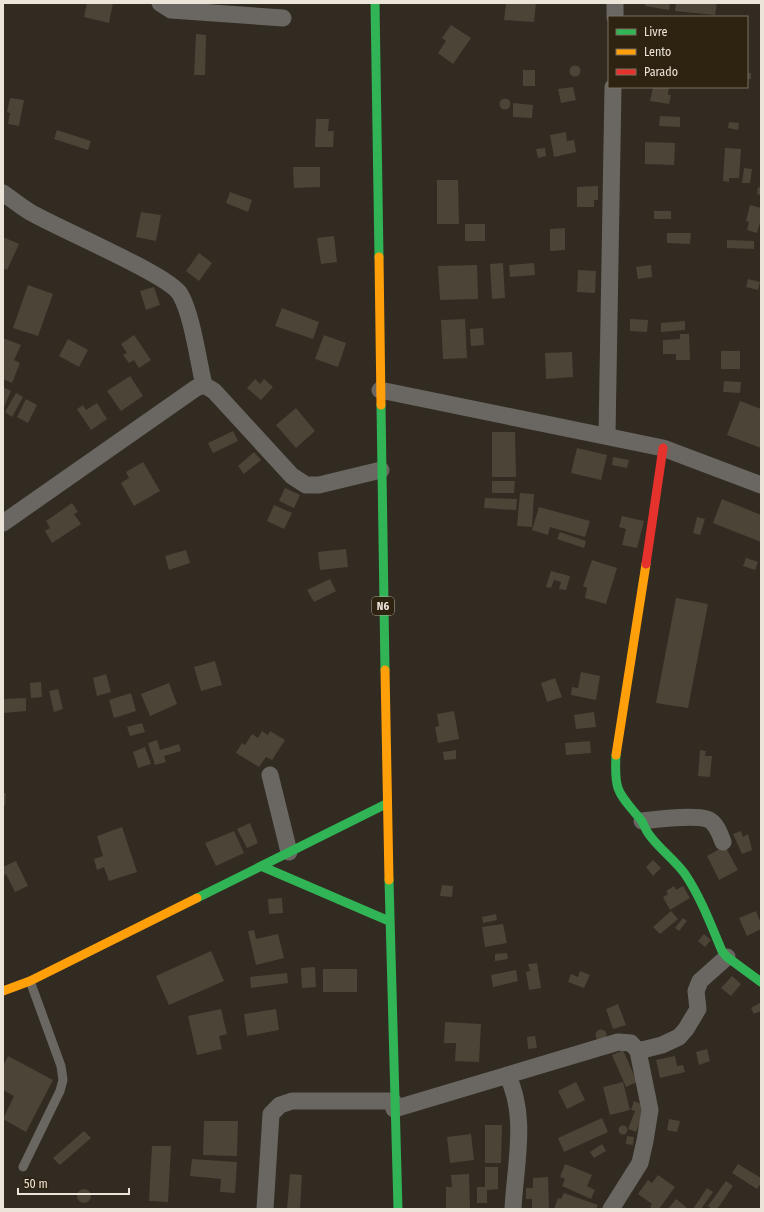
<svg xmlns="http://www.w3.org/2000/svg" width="764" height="1212" font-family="'Fira Sans Condensed',sans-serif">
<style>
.building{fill:#4c4437}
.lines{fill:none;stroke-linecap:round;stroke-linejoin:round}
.lane{stroke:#6a6763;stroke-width:9}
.street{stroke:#6a6763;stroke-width:17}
.fast{stroke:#30b455;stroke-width:9}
.slow{stroke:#ff9f0a;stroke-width:9}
.jam{stroke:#e5322d;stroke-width:9}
.labels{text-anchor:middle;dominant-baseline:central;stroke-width:3;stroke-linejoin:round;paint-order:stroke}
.shield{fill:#2e2310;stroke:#b2aa9c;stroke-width:1}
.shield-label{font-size:11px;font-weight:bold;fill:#ebe4d8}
</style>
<rect width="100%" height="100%" fill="#312b21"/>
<path class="building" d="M87 3H113L109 23 84 17Z
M506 3H536L534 22 504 20Z
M646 3H670L669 10 645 6Z
M676 3H717L715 15 675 11Z
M451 25 471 38 453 64 438 53 446 41 442 38Z
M196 34 206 35 205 75H194Z
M569.5 71a5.5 5.5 0 1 1 11 0a5.5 5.5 0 1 1-11 0Z
M523 70H535V86H523Z
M747 73H751V79H747Z
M573 87 576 100 561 103 558 89Z
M653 87H669L668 95H671L669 104 650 101Z
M10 98 24 100 19 126 8 124 10 113 7 112Z
M499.5 104a5.5 5.5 0 1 1 11 0a5.5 5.5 0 1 1-11 0Z
M513 103 533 105 532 118 513 117Z
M660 116 680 117V127L659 126Z
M316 119H329L328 131H334L333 147H315Z
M729 122 739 123 738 130 728 128Z
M57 130 91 141 88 150 54 139Z
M566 132 567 141 574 140 576 152 554 157 550 135Z
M645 142 675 143 674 165 645 164Z
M545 148 546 156 538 158 536 149Z
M725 148 741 149 739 178H729V182L723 181Z
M293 167H320V187L294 188Z
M744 168 752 169 750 183H742Z
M437 180H458L459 224H437Z
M598 186V200H594V207H577V187Z
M758 187 761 188V195L757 194Z
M230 192 252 200 248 212 226 203Z
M750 205 761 208V219L757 233 747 230 749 222 746 221Z
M654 211H671V219H654Z
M141 212 161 215 156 241 136 237Z
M465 224H485V241H465Z
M565 228V250L550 251V229Z
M667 233H691L690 244 667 243Z
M334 236 337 262 321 264 317 238Z
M3 237 19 244 7 270 3 268Z
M727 240 754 241V249L727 248Z
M199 253 212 263 199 281 186 271Z
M503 263 505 298 492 299 490 264Z
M534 263 535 275 510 277 509 265Z
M477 265 478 299 440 300 438 266Z
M651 265 652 277 638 279 636 267Z
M578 270 596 271 595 293 577 292Z
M748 279 760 282 758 290 746 287Z
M28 285 53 294 38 336 13 328Z
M154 287 160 305 146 310 140 291Z
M282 308 319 322 313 339 275 326Z
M465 319 467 358 443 359 441 320Z
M630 319 648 320 647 332 630 331Z
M685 321V330L661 332V323Z
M483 328 484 345 471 346 470 329Z
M680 334H689L690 360H676V354H663V340L680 339Z
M134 335 151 360 139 368 134 360 129 363 123 355 127 353 121 344Z
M324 335 346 343 338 367 315 359Z
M3 338 21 345 14 360 20 363 12 383 3 379Z
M68 339 88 350 79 367 59 356Z
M721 351H740V369H721Z
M572 352 573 377 546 379 545 353Z
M130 376 143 396 121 411 107 391Z
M255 379 260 384 264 379 273 387 261 400 247 388Z
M724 381 741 382 740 393 723 392Z
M3 387 11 391 3 409Z
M16 393 23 397 12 417 5 412Z
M26 399 37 405 28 423 17 417Z
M740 401 761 409V448L727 435Z
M97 403 107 419 91 430 77 409 83 405 86 410Z
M296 408 315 431 296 448 276 425Z
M233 431 238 441 213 453 208 443Z
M492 432H515L516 477H492Z
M577 448 607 455 601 480 571 473Z
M254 452 261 460 244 474 238 466Z
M613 457 629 460 627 468 612 465Z
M143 462 160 491 134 506 121 483 129 478 126 472Z
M492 481H515L514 493H492Z
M285 488 300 495 294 508 279 501Z
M520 493 534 494 532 527 517 526Z
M485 498 517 499 516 510 484 508Z
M722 499 761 515V542L713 523Z
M72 503 78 512 74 514 81 524 52 543 45 531 50 528 46 521Z
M274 505 292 513 284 529 267 521Z
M539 507 590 521 585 537 550 527 548 535 532 530Z
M622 516 644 521 637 548 622 545 626 529 619 527Z
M697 517 705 519 700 535 693 533Z
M560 532 586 541 584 548 557 539Z
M346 549 348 567 320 570 318 552Z
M186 550 190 563 169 570 165 556Z
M746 558 758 562 755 570 743 566Z
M592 560 617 568 606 604 585 598 587 588 583 586Z
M551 571 570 576 566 590 559 589 561 582 554 580 551 588 546 587Z
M330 579 336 591 314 602 307 590Z
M676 598 708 604 688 708 656 703Z
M215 661 222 685 201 691 194 667Z
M581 672 600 676 596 700 571 695 572 687 578 688Z
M106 674 111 692 97 696 93 678Z
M555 678 562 697 547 702 541 683Z
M41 682 42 697 31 698 30 683Z
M169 683 177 704 150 716 141 694Z
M58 689 63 709 54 712 49 691Z
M131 693 136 711 114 718 109 700Z
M26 698V711L3 713V699Z
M454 711 459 739 438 743 435 727 439 726 437 714Z
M594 712 596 727 576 729 574 715Z
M142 723 145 732 130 736 127 727Z
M262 731 268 735 270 731 285 740 272 760 266 757 259 767 236 753 242 743 245 745 252 734 258 738Z
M157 740 160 750 179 744 181 751 164 756 166 762 155 765 148 743Z
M590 741 591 753 566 755 565 743Z
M145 747 151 764 138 768 133 752Z
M456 750V759L444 760 443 752Z
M700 750 706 751 705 756H712L710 777 698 776Z
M3 793H6L5 806H3Z
M250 823 258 843 247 848 237 829Z
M122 827 137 872 109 881 104 867 97 870 94 859 103 856 97 836Z
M234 831 244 853 216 866 205 843Z
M741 831 743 837 748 834 752 850 742 854 733 834Z
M725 846 738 870 719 880 707 856Z
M653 860 661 868 653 876 646 867Z
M16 861 28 886 15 892 6 874 3 876V867Z
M442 885 453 886 452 897 440 896Z
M674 886 676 890 683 886 690 898 670 910 663 897 668 894 666 891Z
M282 898 283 913 269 914 268 899Z
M671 911 678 919 660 934 653 927Z
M756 911 761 924V929L747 936 739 918Z
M496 914 497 920 483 923 482 917Z
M683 918 687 921 679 931 675 928Z
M503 924 507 943 485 947 482 927Z
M254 930 256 939 278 934 284 958 256 965 248 931Z
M704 934 711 940 705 947 698 941Z
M211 951 224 981 169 1005 156 976Z
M507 953 508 959 495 961V954Z
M537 963 541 988 529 990 526 972 530 971 528 964Z
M315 967 316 987 302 988 301 968Z
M323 969H357V992H323Z
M516 970 518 981 493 987 491 975Z
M580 971 590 975 584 988 568 982 571 974 578 977Z
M287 973 288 983 251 988 250 977Z
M732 976 741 984 731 996 721 988Z
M760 1003 761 1011 754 1014 751 1008Z
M618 1004 626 1025 613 1029 606 1009Z
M221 1009 227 1034 219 1036 222 1049 197 1055 188 1016Z
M276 1009 279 1030 247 1036 244 1014Z
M445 1022 481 1024 479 1062 455 1061 456 1043H444Z
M595.5 1035a5.5 5.5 0 1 1 11 0a5.5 5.5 0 1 1-11 0Z
M535 1036 537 1048 528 1049 527 1037Z
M707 1049 710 1061 699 1065 696 1052Z
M623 1050 637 1082 626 1087 612 1055Z
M8 1056 53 1080 26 1132 3 1119 14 1096 3 1090V1066Z
M675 1056 677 1066 683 1065 685 1072 660 1078 656 1060Z
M576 1082 585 1100 567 1109 558 1091Z
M623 1082 630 1110 610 1115 603 1087Z
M634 1101 646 1106 636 1132 628 1129 635 1111 631 1110Z
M602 1118 608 1132 564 1152 558 1138Z
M669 1119 680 1121 677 1132 667 1130Z
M204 1121H238L237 1156 203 1155Z
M485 1125H502L501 1163H485Z
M618.5 1130a4.5 4.5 0 1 1 9 0a4.5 4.5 0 1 1-9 0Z
M84 1131 91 1138 60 1165 53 1158Z
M471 1134 474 1160 450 1163 447 1137Z
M627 1136 634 1137 633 1145 626 1144Z
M602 1144 606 1151 594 1158 590 1152Z
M152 1146H171L168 1202 149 1201Z
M192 1159 237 1162 235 1193 220 1192 221 1179 190 1176Z
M565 1164 592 1175 587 1186 595 1190 591 1199 562 1186 565 1179 560 1177Z
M738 1164 761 1178V1183L757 1189 732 1173Z
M485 1167H498V1189L487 1190V1203H477V1187H485Z
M290 1174 302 1175 300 1209H287Z
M469 1174 470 1209H446V1187H452L451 1175Z
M658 1175 675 1187 659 1209H654L650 1207 652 1204 638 1194 648 1180 652 1183Z
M548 1177 549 1209H532V1199H526V1188H533V1178Z
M726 1181 733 1186 717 1209H712L708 1206Z
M707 1188 713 1192 701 1209H693Z
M77 1196a7 7 0 1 1 14 0a7 7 0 1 1-14 0Z
M564 1193 598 1205 596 1209H554L558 1198 561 1199Z
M676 1199 686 1207 685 1209H668Z"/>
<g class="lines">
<path class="lane" d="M23 1167 60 1091 63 1080 61 1066 30 981"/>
<path class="street" d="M160 3 171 10 283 18
M615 17V3
M3 193C12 199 21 207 30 212 57 228 169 275 180 294 192 314 198 360 204 385
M380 390 663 448 761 485
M607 435 613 87
M3 523 196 388 204 385 214 391 292 476 306 485H319L381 470
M270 775 289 852
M642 821C657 819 694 815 707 819 716 822 720 834 723 842
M638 1051 662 1045 679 1037 686 1029 698 1009 696 991 700 981 727 957
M507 1075C528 1115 515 1166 513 1209
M394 1109 618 1042 631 1043 638 1051 650 1110 645 1141 640 1163 611 1209
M265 1209 271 1114 280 1105 292 1101H393"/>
<path class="fast" d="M375 3 379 257
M381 405 385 670
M616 755C614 792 618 792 641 820 644 824 645 829 648 833 658 848 674 859 685 874 701 898 711 925 722 951L727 957 761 982
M261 866 389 921
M389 880 398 1209
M197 898 386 804"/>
<path class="slow" d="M379 257 381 405
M385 670 389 880
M616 755 646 564
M3 991 30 981 197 898"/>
<path class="jam" d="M646 564 663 448"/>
</g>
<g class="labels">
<rect class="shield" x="372" y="597" width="22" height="18" rx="3"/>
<g class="shield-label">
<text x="383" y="606">N6</text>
</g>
</g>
<rect width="764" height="1212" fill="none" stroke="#ebe4d8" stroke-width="8"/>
<rect x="608" y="16" width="140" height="72" fill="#2e2310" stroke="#7a7060"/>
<rect x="616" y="29" width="20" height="6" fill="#30b455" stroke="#7a7060"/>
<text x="644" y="36" font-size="12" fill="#ebe4d8">Livre</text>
<rect x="616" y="49" width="20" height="6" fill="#ff9f0a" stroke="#7a7060"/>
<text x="644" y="56" font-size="12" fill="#ebe4d8">Lento</text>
<rect x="616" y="69" width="20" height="6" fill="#e5322d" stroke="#7a7060"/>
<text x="644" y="76" font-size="12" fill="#ebe4d8">Parado</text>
<path d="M18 1188v6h111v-6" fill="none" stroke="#ebe4d8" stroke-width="2"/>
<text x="24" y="1188" font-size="12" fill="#ebe4d8" stroke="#2e2310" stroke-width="3" paint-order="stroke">50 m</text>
</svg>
